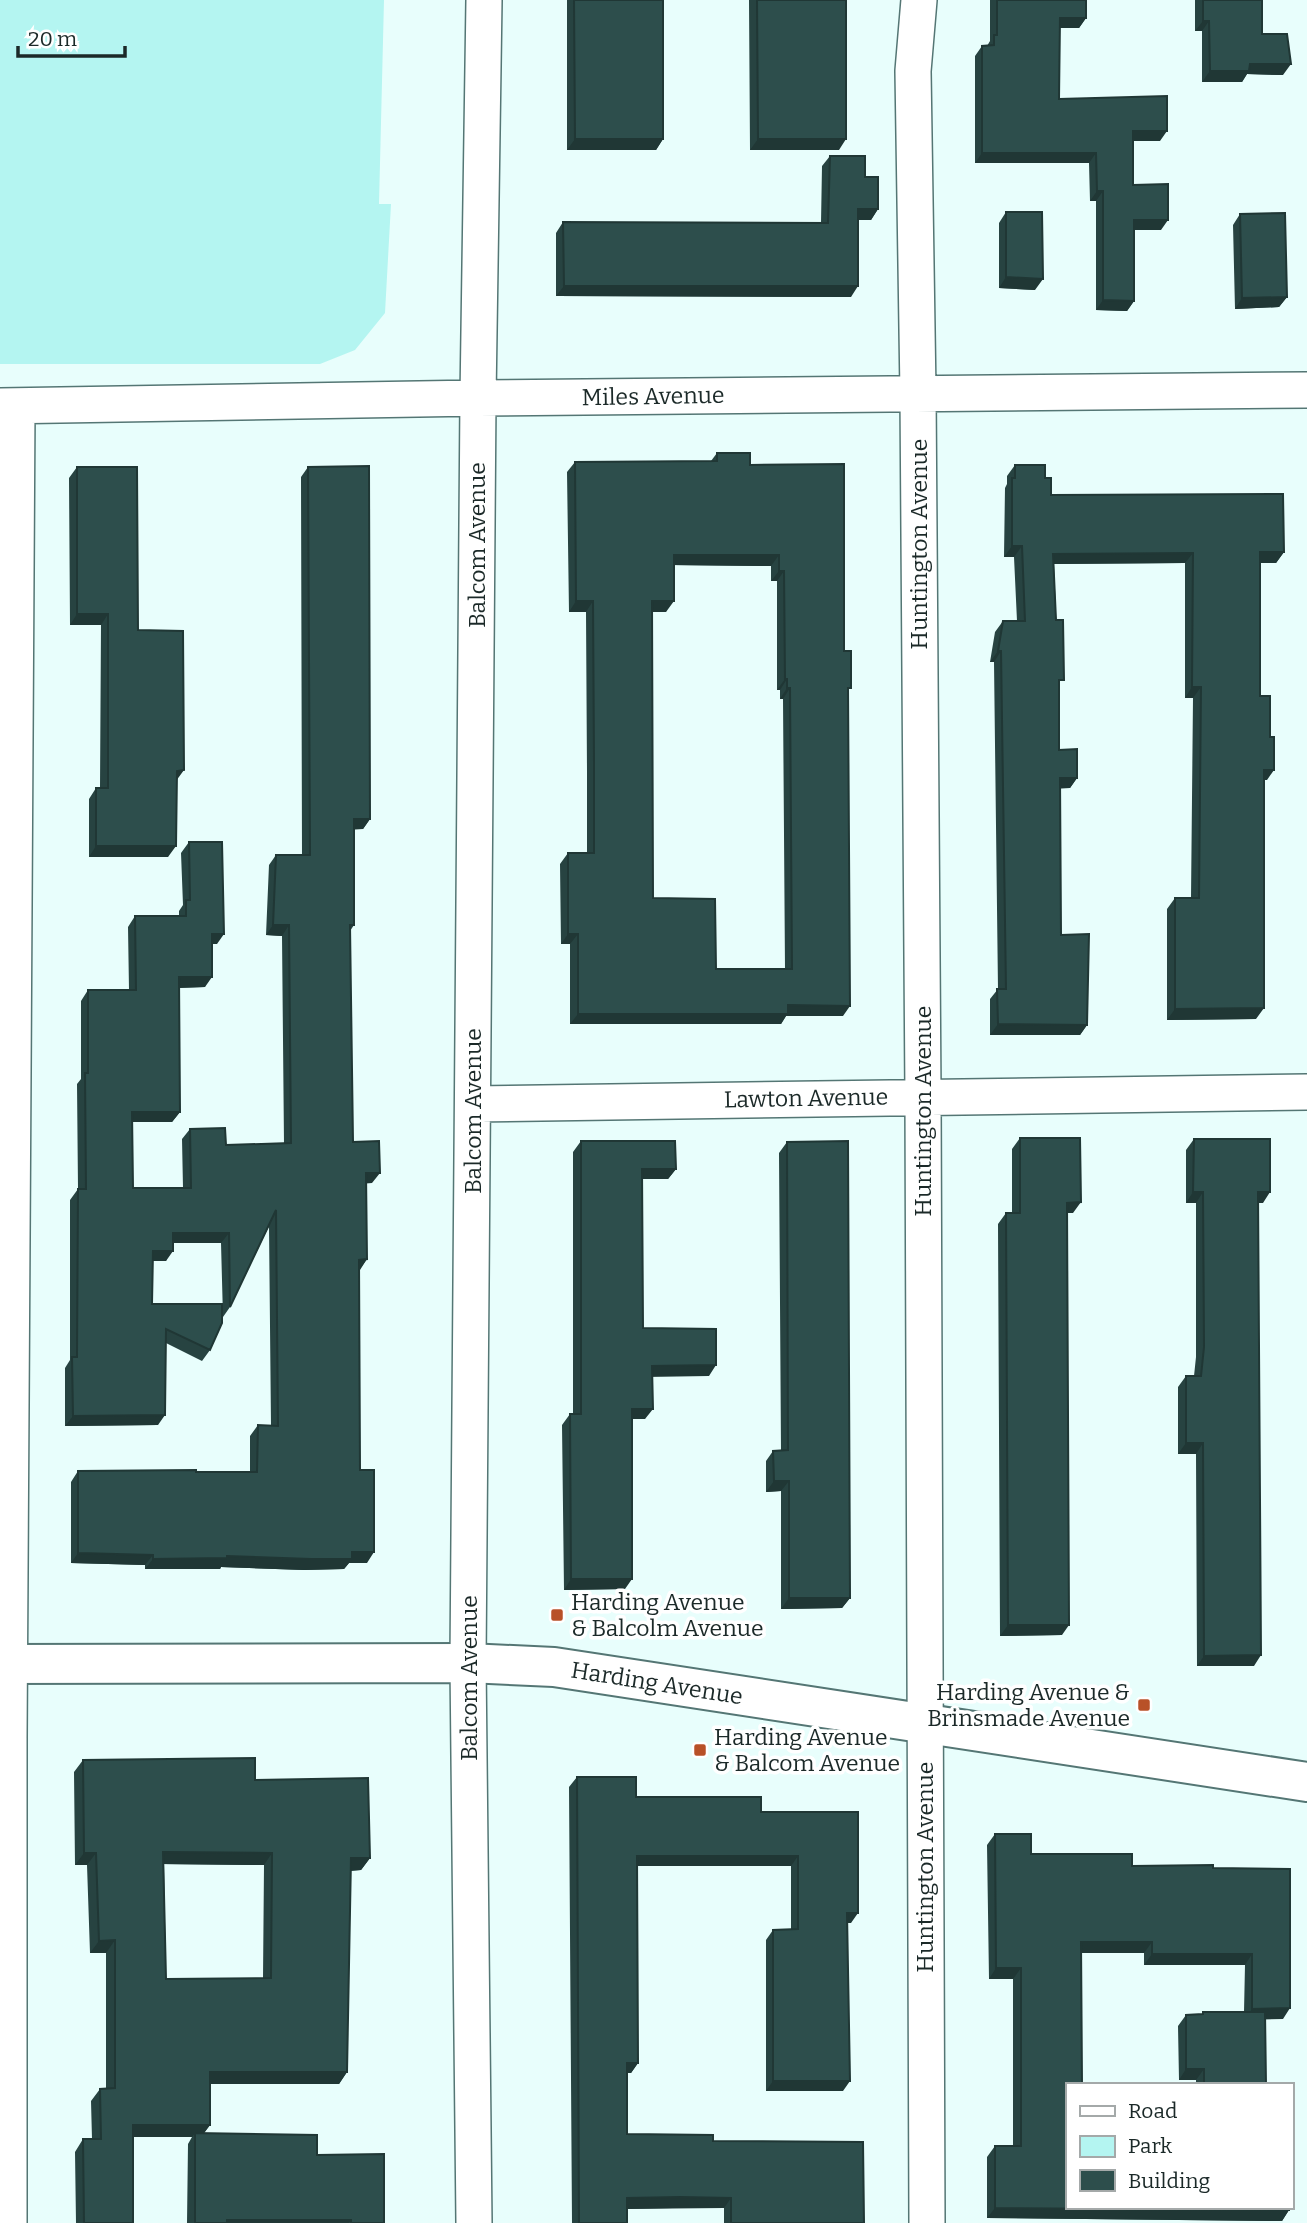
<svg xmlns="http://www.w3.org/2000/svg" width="1307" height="2223" font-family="Bitter,serif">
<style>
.green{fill:#b4f5f1}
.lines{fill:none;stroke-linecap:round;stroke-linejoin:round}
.minor-casing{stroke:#547674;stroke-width:38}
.tertiary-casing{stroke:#547674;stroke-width:42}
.minor{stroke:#fff;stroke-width:35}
.tertiary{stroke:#fff;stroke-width:38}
.wall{fill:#274341;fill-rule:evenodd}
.shaded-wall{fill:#203735}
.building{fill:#2d4e4c;stroke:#203735;stroke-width:2;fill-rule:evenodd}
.poi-dot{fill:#b85128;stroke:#fff;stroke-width:2.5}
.labels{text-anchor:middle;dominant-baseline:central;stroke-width:7;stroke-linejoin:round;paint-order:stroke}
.street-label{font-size:23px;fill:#1b2928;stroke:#fff}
.poi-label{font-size:23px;fill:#1b2928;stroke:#fff;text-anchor:start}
</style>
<rect width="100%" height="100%" fill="#e8fefc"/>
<path class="green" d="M0 0H384L379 204H391L385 313 355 350 320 364H0Z"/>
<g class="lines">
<defs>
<path id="minor" d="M919 0 913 71 918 393 923 1096 927 2223
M0 406 478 398 1307 390
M473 1104 1307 1092
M9 2223V1738L17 406
M474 2223 468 1663 478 398 484 0"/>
<path id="tertiary" d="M0 1664 468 1663 554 1667 1307 1782"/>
</defs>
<use href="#minor" class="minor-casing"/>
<use href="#tertiary" class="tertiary-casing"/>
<use href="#minor" class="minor"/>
<use href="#tertiary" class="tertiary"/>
</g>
<path class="wall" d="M567 0H663V139L656 150H567Z
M749 0H846L839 150H750Z
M990 0H1086V18L1079 28H1060L1059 99 1160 141H1133V185L1161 230H1134V301L1127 311 1096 310V201H1090L1089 163H975V56L982 46H987L990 41Z
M1195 0H1262V34L1283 75 1247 74 1242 82H1202V31H1195Z
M830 156 865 177 878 209 871 220H858L851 297 556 296V233L563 222 821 223 822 166Z
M1006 212 1035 290 999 288V223Z
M1240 214 1287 297 1279 307 1235 309 1233 225Z
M717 453 750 465 844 651 848 692 843 1016H786L781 1024H570V944H561L560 864 568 853H587V772L586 612H569L567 472 575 462 711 461ZM674 565 771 566V581H777V690H780V699H783L785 969H716L653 898 652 612H666Z
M1015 465 1045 478 1051 495 1284 552 1276 563H1260V696L1267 780H1264L1256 1019 1167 1020V909L1175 898H1191L1193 698H1185V563L1054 564 1059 687V750L1077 778 1070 788H1060L1061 935 1087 1025 1080 1035H990V999L998 989 994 662H990L995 632 1003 621H1017L1014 557H1004L1005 488 1007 484V476Z
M77 467 138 630 177 780 168 857H89V799L96 788H100L101 625H70L69 478Z
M308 467 370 819 363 829H354V925L350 931 353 1142 372 1183H366L367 1259 359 1270 360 1470 367 1563H349L344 1569 304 1570 221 1567 220 1569H145V1565L71 1563V1482L78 1471 250 1472V1436L258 1425H271L269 1226 230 1307 223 1317 221 1243H173L166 1261H152V1304L210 1350 202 1361 166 1343 158 1425 65 1426V1368L70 1360V1200L78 1189 77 1084 81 1079V1001L88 990H129L128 927 135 916H179V911L183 905 181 853 189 842 217 944H212L205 987 179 988 180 1112 172 1122H132L133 1188H183L182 1139 190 1129 226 1145 284 1143 282 936 266 935 269 865 276 855H302L301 477Z
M1020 1138 1073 1213H1067L1062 1635 1000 1636 998 1224 1006 1213H1012V1149Z
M1194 1139 1263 1203H1258L1254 1666H1197L1196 1454H1178V1387L1186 1376H1194L1196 1357V1203H1186V1150Z
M581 1141 676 1169 668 1179H642L643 1328 709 1376H652L645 1419H632L625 1589 564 1590 562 1425 570 1414H573V1152Z
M787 1142 850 1598 842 1608 781 1609V1491L766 1492V1461L773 1451 781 1450 779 1153Z
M83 1760 255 1780 370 1858 361 1870 351 1871 347 2072 339 2084H210V2125L204 2133 317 2155 384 2223H187L188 2144 192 2137H133V2223H76L75 2152 83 2139H92L91 2101 100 2089 106 2088V1953H90L87 1865H75L74 1772ZM164 1864 264 1865 263 1978 166 1979Z
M577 1777 636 1797 761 1812H858L851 1923H847L843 2091H766V1940L773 1930H791V1866H637L638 2063 631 2073H627V2134L713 2141 864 2223H724V2208H673L627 2209V2223H572L569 1787Z
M995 1834 1031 1854 1132 1866 1213 1868 1283 2019H1265L1266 2085H1196V2080H1179L1178 2026 1186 2015 1202 2014 1203 2012H1244L1245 1965H1144V1953H1081L1067 2207 1289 2210 1282 2221 987 2218V2157L995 2146H1013V1979H989L987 1845Z"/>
<path class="shaded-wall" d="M1060 18H1086L1079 28H1053Z
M1203 21H1209L1202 31H1195Z
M1250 64H1291L1283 75 1247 74 1242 82H1202L1210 71Z
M1133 131H1167L1160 141H1126Z
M575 139H663L656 150H567Z
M758 139H846L839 150H750Z
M982 153H1096L1089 163H975Z
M1097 191H1103L1096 201H1090Z
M858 209H878L871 220H851Z
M1134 220H1168L1161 230H1127Z
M1006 277 1043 279 1035 290 999 288Z
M564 286H858L851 297 556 296Z
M1287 297 1279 307 1235 309 1242 298Z
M1103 300 1134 301 1127 311 1096 310Z
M1012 546H1022L1014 557H1004Z
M1260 552H1284L1276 563H1253Z
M1193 553 1185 563 1046 564 1053 554Z
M674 555H779L771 566 666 565Z
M779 571H784L777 581H771Z
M576 601H593L586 612H569Z
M652 601H674L666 612H644Z
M77 614H108L101 625H70Z
M998 651H1001L994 662H990Z
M785 679H787L780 690H777Z
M1192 687H1201L1193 698H1185Z
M787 688H790L783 699H780Z
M184 770 176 781 177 771Z
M1264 770H1274L1267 780H1257Z
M1060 778H1077L1070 788 1053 789Z
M354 819H370L363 829 347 830Z
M96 846H176L168 857H89Z
M273 925H289L282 936 266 935Z
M212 934H224L217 944H204Z
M568 934H578L570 944H561Z
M179 977H212L205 987 172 988Z
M788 1005 850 1006 843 1016H786L781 1024H570L578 1014Z
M1264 1008 1256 1019 1167 1020 1175 1009Z
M998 1024 1087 1025 1080 1035H990Z
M132 1112H180L172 1122H125Z
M642 1169H676L668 1179H635Z
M366 1173H380L372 1183 359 1184Z
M1193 1192H1203L1196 1203H1186Z
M1258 1192H1270L1263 1203H1250Z
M1081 1202 1073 1213H1060L1067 1203Z
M173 1233H229L221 1243H166Z
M153 1251H173L166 1261H145Z
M367 1259 360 1270H351L359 1260Z
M716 1365 709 1376 645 1377 652 1366Z
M632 1409H653L645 1419H625Z
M165 1415 158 1425 65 1426 73 1416Z
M1186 1443H1203L1196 1454H1178Z
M774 1481H789L781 1491 766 1492Z
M374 1552 367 1563H349L344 1569 304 1570 221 1567 220 1569H145L153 1559Z
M78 1553 153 1555 145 1565 71 1563Z
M571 1579H632L625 1589 564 1590Z
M789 1598H850L842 1608 781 1609Z
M1008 1625H1069L1062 1635 1000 1636Z
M1261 1655 1254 1666H1197L1204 1656Z
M163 1852 272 1853 264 1865 155 1864Z
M84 1853H96L87 1865H75Z
M637 1856H798L791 1866H630Z
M351 1858H370L361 1870 342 1871Z
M847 1913H858L851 1923H840Z
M115 1940 106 1953H90L99 1941Z
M1081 1942H1152L1144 1953H1074Z
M1152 1954H1252L1245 1965H1144Z
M996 1968H1021L1013 1979H989Z
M1290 2008 1283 2019 1244 2020 1252 2009Z
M627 2063H638L631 2073H620Z
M1186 2069H1204L1196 2080H1179Z
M210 2072H347L339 2084H201Z
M773 2081H850L843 2091H766Z
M133 2125H210L201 2137 195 2133 192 2137H124Z
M680 2197 731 2198 724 2208 619 2209 627 2198Z
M995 2208 1289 2210 1282 2221 987 2218Z
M227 2220H351L349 2223H225Z"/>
<path class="building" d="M574 0H663V139H575Z
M757 0H846V139H758Z
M997 0H1086V18H1060L1059 99 1167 96V131H1133V185L1168 184V220H1134V301L1103 300V191H1097L1096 153H982V46L994 45V35H997Z
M1203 0H1262V34H1287L1291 64H1250L1249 71H1210L1209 21H1203Z
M830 156H865V177H878V209H858V286H564L563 222 828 223Z
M1006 212H1042L1043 279 1006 277Z
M1285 213 1287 297 1242 298 1240 214Z
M717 453H750V465L844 464V651H851V688H848L850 1006 788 1005V1014H578V934H568V853H594V762L593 601H576L575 462 717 461ZM674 555H779V571H784L785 679H787V688H790L792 969H716L715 899 653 898 652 601H674Z
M1015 465H1045V478H1051V495L1283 494 1284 552H1260V696H1270V737H1274V770H1264V1008L1175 1009V898H1199L1201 687H1192L1193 553 1053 554 1056 620H1063L1064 680H1059V750L1077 749V778H1060L1061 935 1089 934 1087 1025 998 1024 997 989H1006L1001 651H998L1003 621H1025L1022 546H1012V478H1015Z
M369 466 370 819H354V925H350L353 1142 379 1141 380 1173H366L367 1259 359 1260 360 1470H374V1552H352V1559H311L227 1556V1558L153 1559V1555L78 1553V1471L196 1470V1472H257L258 1425 278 1426 276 1210 230 1307 229 1233H173V1251H153L152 1304H222V1323L210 1350 166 1329 165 1415 73 1416 72 1357H77L78 1189H86L85 1073H88V990H136L135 916H186V900H190L189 842H222L224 934H212V977H179L180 1112H132L133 1188H191L190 1129 225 1128 226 1145 291 1143 289 925H273L276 855H310L308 467Z
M77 467H137L138 630 183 631 184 770 177 771 176 846H96V788H108V614H77Z
M1020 1138H1080L1081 1202 1067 1203 1069 1625H1008L1006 1213H1020Z
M1194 1139H1270V1192H1258L1261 1655 1204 1656 1203 1443H1186V1376H1201L1204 1347 1203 1192H1193Z
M581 1141H675L676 1169H642L643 1328 716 1329V1365L652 1366 653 1409H632V1579H571L570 1414H581Z
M848 1141 850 1598H789V1481H774L773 1451 788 1450 787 1142Z
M255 1758V1780L368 1778 370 1858H351L347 2072H210V2125H133V2223H84L83 2139H101L100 2089 115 2088V1940L99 1941 96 1853H84L83 1760ZM163 1852 272 1853 271 1978 166 1979Z
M577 1777H636V1797H761V1812H858V1913H847L850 2081H773V1930L798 1929V1856H637L638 2063H627V2134L713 2135V2141L863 2142 864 2223H731V2198L680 2197 627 2198V2223H579Z
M995 1834H1031V1854H1132V1866L1213 1865V1868L1290 1869V2008L1252 2009V1954H1152V1942H1081L1082 2085H1067V2207H1289V2210L995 2208V2146H1021V1968H996Z
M1203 2012H1265L1266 2085H1204V2069H1186V2015L1203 2014Z
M195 2133 317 2135V2155L384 2154V2223H351V2220H227V2223H195Z"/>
<g class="poi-dot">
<rect x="550" y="1608" width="14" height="14" rx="3.5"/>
<rect x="1137" y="1698" width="14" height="14" rx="3.5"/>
<rect x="693" y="1743" width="14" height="14" rx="3.5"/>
</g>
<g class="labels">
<g class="street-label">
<text transform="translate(653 396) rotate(-1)">Miles Avenue</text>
<text transform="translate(919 544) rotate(-90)">Huntington Avenue</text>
<text transform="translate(477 545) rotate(-90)">Balcom Avenue</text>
<text transform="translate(806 1098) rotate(-1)">Lawton Avenue</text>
<text transform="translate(473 1111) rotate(-90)">Balcom Avenue</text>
<text transform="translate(923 1111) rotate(-90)">Huntington Avenue</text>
<text transform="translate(469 1678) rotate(-90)">Balcom Avenue</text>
<text transform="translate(657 1683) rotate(9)">Harding Avenue</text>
<text transform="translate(925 1867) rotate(-90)">Huntington Avenue</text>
</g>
<g class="poi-label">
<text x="571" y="1602">Harding Avenue<tspan x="571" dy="26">&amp; Balcolm Avenue</tspan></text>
<text x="1130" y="1692" text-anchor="end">Harding Avenue &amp;<tspan x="1130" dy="26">Brinsmade Avenue</tspan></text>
<text x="714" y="1737">Harding Avenue<tspan x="714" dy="26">&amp; Balcom Avenue</tspan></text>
</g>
</g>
<rect x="1066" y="2083" width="228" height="126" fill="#ffffff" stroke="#a4a9a9" stroke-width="2"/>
<rect x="1080" y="2106" width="35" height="10" fill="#ffffff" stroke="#a4a9a9" stroke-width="2"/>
<text x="1128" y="2118" font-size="21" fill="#1b2928">Road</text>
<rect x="1080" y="2136" width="35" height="21" fill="#b4f5f1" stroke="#a4a9a9" stroke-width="2"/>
<text x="1128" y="2153" font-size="21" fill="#1b2928">Park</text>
<rect x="1080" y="2170" width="35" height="21" fill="#2d4e4c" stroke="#a4a9a9" stroke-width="2"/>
<text x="1128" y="2188" font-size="21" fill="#1b2928">Building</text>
<path d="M18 46v10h107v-10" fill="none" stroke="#1b2928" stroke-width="3.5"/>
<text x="28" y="46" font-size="21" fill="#1b2928" stroke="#ffffff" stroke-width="5" paint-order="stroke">20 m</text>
</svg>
